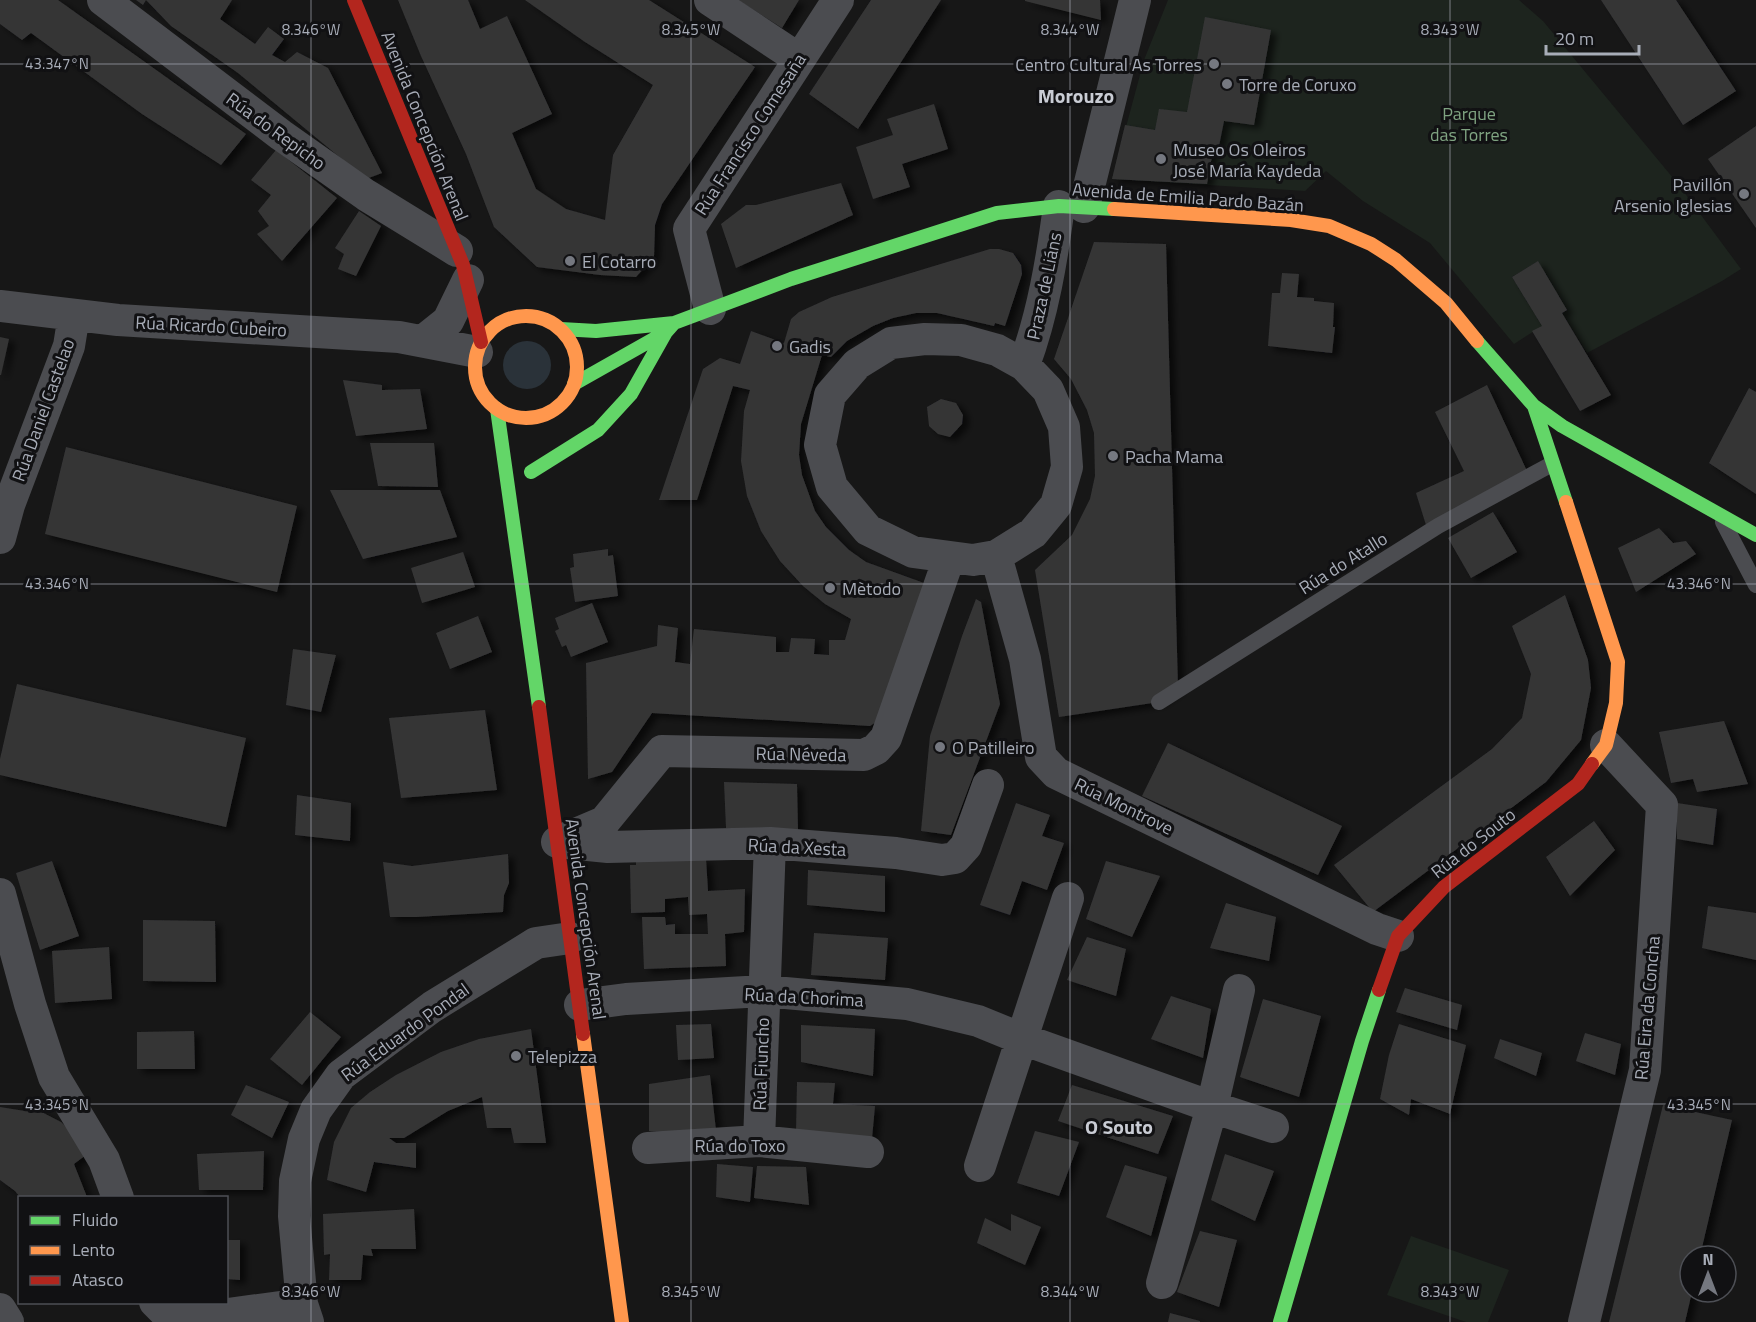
<svg xmlns="http://www.w3.org/2000/svg" width="1756" height="1322" font-family="'Titillium Web',sans-serif">
<style>
.green{fill:#1d241e}
.water{fill:#2a3239}
.building{fill:#353536;filter:url(#shadow)}
.lines{fill:none;stroke-linecap:round;stroke-linejoin:round}
.lane{stroke:#4b4c50;stroke-width:16}
.street{stroke:#4b4c50;stroke-width:32}
.fast{stroke:#63d668;stroke-width:14}
.slow{stroke:#ff974d;stroke-width:14}
.jam{stroke:#b3261e;stroke-width:14}
.ticks{fill:none;stroke:#a8adb8;stroke-width:1.5;stroke-opacity:0.45}
.poi-dot{fill:#757880;stroke:#111113;stroke-width:2}
.labels{text-anchor:middle;dominant-baseline:central;stroke-width:6;stroke-linejoin:round;paint-order:stroke}
.poi-label{font-size:18px;fill:#a8adb8;stroke:#111113;text-anchor:start}
.park-label{font-size:18px;fill:#7fa381;stroke:#111113}
.street-label{font-size:18px;fill:#a8adb8;stroke:#111113}
.neighbourhood-label{font-size:20px;font-weight:bold;fill:#c9ccd4;stroke:#111113}
.ticks-label{font-size:15px;text-anchor:middle;fill:#a8adb8;stroke:#111113;stroke-width:6;stroke-linejoin:round;paint-order:stroke}
</style>
<defs>
<filter id="shadow"><feDropShadow dx="6" dy="4" stdDeviation="3" flood-color="#0009"/></filter>
</defs>
<rect width="100%" height="100%" fill="#171717"/>
<path class="green" d="M1168 0H1519L1543 21 1678 184 1741 269 1722 281 1587 353 1562 313 1567 310 1537 262 1512 277 1542 326 1514 344 1430 243 1363 201 1326 171 1305 191 1112 179 1144 60Z
M1411 1236 1509 1270 1488 1322H1466L1387 1295Z"/>
<path class="water" d="M503 365a24 24 0 1 1 48 0a24 24 0 1 1-48 0Z"/>
<path class="building" d="M0 0H58L246 134 221 165 142 114 31 33 22 40 0 24Z
M136 0H232L220 19 255 44 268 27 284 39 272 55 285 62 297 52 328 68 382 173 366 179 238 73 171 26 146 0 143 5Z
M398 0H468L480 29 507 16 552 114 512 133 536 189 566 209 605 220 613 155 653 85 585 42 525 0H649L755 67 662 204 655 225 654 257 636 277 600 275 537 267 494 227 466 154 421 56Z
M738 0H799L782 28Z
M871 0H941L858 129 809 94Z
M1025 0H1100L1101 20 1025 1Z
M1601 0H1676L1736 91 1683 125Z
M1205 17 1271 30 1254 125 1224 121 1219 146 1214 145 1207 184 1112 179 1125 125 1155 130 1159 109 1187 112Z
M934 104 948 149 902 164 910 187 873 199 856 147 893 135 887 119Z
M1756 126V228L1708 159Z
M276 150 337 198 282 261 257 234 269 226 258 211 271 195 251 180Z
M841 183 853 215 736 268 721 224 746 205H756Z
M359 211 381 226 356 276 338 269 344 254 335 248Z
M1094 242 1166 244 1178 688 1159 702 1059 717 1035 570 1072 535 1090 499 1095 476 1094 433 1087 410 1071 379 1054 359Z
M990 249H999L1013 253 1021 265 1022 274 1005 326 995 323 994 326 937 313H916L893 318 873 326 847 341 831 357 822 355 801 424 799 455 802 475 815 511 826 527 849 550 866 562 924 583 876 722 870 726 652 713 612 772 588 779 586 663 657 646 658 625 678 628 675 662 690 664 694 629 776 637V652H789L791 638 815 639 814 654 829 655V640H845L851 619 825 604 803 586 780 561 761 531 747 496 741 461 744 411 750 390 733 386 697 500H659L703 369 720 358 740 364 751 331 784 343 791 319 799 312 832 297Z
M1538 261 1567 310 1562 313 1611 395 1580 411 1532 331 1542 326 1512 277Z
M1282 273 1299 274 1297 297 1314 298V301L1334 303 1333 327H1335L1332 353 1268 346 1272 293H1280Z
M0 337 9 339 1 375H0Z
M343 380 382 385V390L420 389 427 429 356 436Z
M1487 385 1527 471 1426 525 1416 493 1464 471 1435 412Z
M1749 388 1756 392V494L1709 463Z
M941 399 956 403 963 415 962 424 950 437 938 434 929 426 927 407Z
M370 443H434L438 487 378 486Z
M66 447 297 506 277 592 45 534Z
M330 490H440L457 537 363 559Z
M1493 512 1517 552 1471 578 1448 538Z
M1659 528 1673 543 1686 541 1696 554 1636 592 1618 548Z
M608 549V556L613 555 618 596 575 602 570 568 574 567 573 554Z
M463 552 475 587 422 603 411 568Z
M1565 595 1588 660 1591 688 1581 740 1546 782 1373 912 1334 865 1492 749 1522 718 1531 674 1512 626Z
M976 599 981 602 1000 704 951 835 921 831 930 736 962 636Z
M592 603 608 642 571 657 566 645 562 647 555 631 559 629 555 618Z
M478 616 492 652 450 669 436 633Z
M293 649 336 655 321 712 286 705Z
M17 684 246 738 226 827 0 775V759Z
M485 710 497 790 401 798 389 718Z
M1724 721 1748 784 1697 792 1693 779 1671 783 1659 732Z
M1168 743 1342 826 1318 875 1142 796Z
M724 782 797 784 798 831 726 828Z
M297 795 351 803 350 841 295 835Z
M1016 803 1050 815 1042 836 1064 843 1047 890 1022 881 1010 915 980 905Z
M1677 803 1717 809 1713 845 1677 839Z
M1594 821 1615 850 1570 896 1546 857Z
M508 854 509 883 504 895 503 912 416 917H390L383 862 412 866Z
M706 859 708 891 745 889 744 932 725 934 726 966 644 969 642 917H665L666 925 675 924V934H708L707 914 689 915 688 897 665 899V912L631 913 630 865H636V861Z
M52 861 79 936 40 950 16 873Z
M1106 861 1160 876 1132 937 1086 919Z
M808 870 885 876V912L807 905Z
M1226 903 1276 917 1269 961 1210 948Z
M1708 906 1756 913V960L1702 948Z
M143 920 215 921 216 982 143 981Z
M814 933 888 938 885 980 811 975Z
M1087 937 1126 949 1116 996 1067 980Z
M109 947 112 999 55 1003 52 951Z
M1405 988 1462 1005 1457 1030 1396 1012Z
M1171 996 1211 1009 1203 1058 1151 1039Z
M1263 999 1321 1016 1299 1097 1240 1077Z
M310 1012 341 1037 302 1085 270 1059Z
M711 1024 714 1058 678 1060 676 1025Z
M1399 1024 1466 1045 1450 1114 1411 1099 1409 1115 1380 1099 1389 1055Z
M801 1025 875 1029 873 1076 801 1062Z
M531 1029 546 1143H514L511 1128H487L482 1097 448 1111 404 1138H389L396 1143H416V1168L374 1162 366 1192 327 1180 334 1142 351 1108 370 1092 396 1075 441 1052 479 1039Z
M194 1031 195 1069H137V1032Z
M1585 1033 1621 1044 1615 1075 1576 1061Z
M1500 1039 1542 1053 1536 1076 1494 1058Z
M710 1075 716 1131 678 1133 649 1131V1084Z
M797 1082 835 1083 833 1104 875 1106 872 1138 796 1133Z
M246 1085 289 1102 272 1138 231 1115Z
M1072 1085 1173 1116 1158 1154 1058 1121Z
M28 1105 61 1122 82 1142 86 1155 74 1164 87 1197H20L15 1191 0 1180V1107L25 1111Z
M1663 1105 1732 1120 1700 1256H1690V1292H1692L1685 1322H1609Z
M1035 1131 1079 1142 1059 1196 1017 1183Z
M264 1151 263 1190H199L197 1154Z
M1225 1154 1274 1171 1255 1221 1211 1200Z
M717 1164 753 1167 750 1202 716 1197Z
M1125 1165 1167 1177 1151 1236 1106 1217Z
M757 1166 806 1167 809 1205 754 1198Z
M414 1209 416 1249H371L373 1256 363 1255 361 1280H329L330 1254 324 1255 323 1214Z
M1011 1214 1041 1227 1025 1265 977 1243 985 1218 1011 1231Z
M1200 1231 1237 1240 1219 1307 1177 1292Z
M226 1240H240V1280L226 1279Z
M1170 1313 1200 1321V1322H1168Z"/>
<g class="lines">
<path class="lane" d="M1723 522 1756 585
M1159 702 1438 526 1552 464"/>
<path class="street" d="M103 0 281 135 366 195 457 251
M710 0 799 59
M1084 207 1135 0
M0 306 118 320 399 337 477 352
M710 309 689 229 838 0
M925 339 961 340 997 350 1024 365 1048 390 1064 427 1067 467 1056 505 1033 533 996 556 973 560 913 552 868 530 832 487 820 445 830 395 857 364 891 343Z
M423 341 448 321 468 280
M1024 365C1043 314 1052 259 1059 206
M0 538 9 505 69 346 74 315
M996 556 1025 659 1041 757 1056 773 1377 929 1398 936
M557 842 604 822 662 751 864 755 876 749 886 738 949 558
M558 842 608 847 770 843 896 853 942 860 955 858 966 846 988 785
M0 894 30 1004 54 1077 104 1160 118 1198
M1239 990 1212 1107 1273 1127
M580 1005 626 999 763 991 907 1004 978 1021 1022 1039 1212 1107 1162 1283
M759 1141 770 843
M648 1148 759 1141 868 1152
M980 1166 1068 898
M155 1302 169 1316 199 1318 302 1304
M0 1309 8 1322
M308 1322 302 1304 294 1216 295 1181 304 1139 316 1110 341 1075 432 1007 536 943 570 938
M1584 1322 1645 1070 1662 805 1606 745"/>
<path class="fast" d="M561 329 596 331 674 323 791 279 997 213 1059 206 1114 209
M1477 341 1534 406 1562 426 1756 535
M574 384 666 332
M1534 406 1566 502
M497 409 539 707
M531 472 598 430 631 394 666 332 674 323
M1280 1322 1362 1041 1379 990"/>
<path class="slow" d="M1114 209 1291 220 1329 226 1371 244 1396 260 1446 303 1477 341
M475 367a51 51 0 1 1 102 0a51 51 0 1 1-102 0Z
M1566 502 1618 662 1616 703 1606 745 1592 764
M583 1034 622 1322"/>
<path class="jam" d="M354 0 463 265 481 342
M539 707 583 1034
M1379 990 1398 936 1444 887 1578 784 1592 764"/>
</g>
<path class="ticks" d="M311 0V1322M691 0V1322M1070 0V1322M1450 0V1322M0 64H1756M0 584H1756M0 1104H1756"/>
<g class="poi-dot">
<circle cx="1214" cy="64" r="6"/>
<circle cx="1227" cy="84" r="6"/>
<circle cx="1161" cy="159" r="6"/>
<circle cx="1744" cy="194" r="6"/>
<circle cx="570" cy="261" r="6"/>
<circle cx="777" cy="346" r="6"/>
<circle cx="1113" cy="456" r="6"/>
<circle cx="830" cy="588" r="6"/>
<circle cx="940" cy="747" r="6"/>
<circle cx="516" cy="1056" r="6"/>
</g>
<g class="labels">
<g class="poi-label">
<text x="1202" y="64" text-anchor="end">Centro Cultural As Torres</text>
<text x="1239" y="84">Torre de Coruxo</text>
<text x="1173" y="149">Museo Os Oleiros<tspan x="1173" dy="21">José María Kaydeda</tspan></text>
<text x="1732" y="184" text-anchor="end">Pavillón<tspan x="1732" dy="21">Arsenio Iglesias</tspan></text>
<text x="582" y="261">El Cotarro</text>
<text x="789" y="346">Gadis</text>
<text x="1125" y="456">Pacha Mama</text>
<text x="842" y="588">Mètodo</text>
<text x="952" y="747">O Patilleiro</text>
<text x="528" y="1056">Telepizza</text>
</g>
<g class="park-label">
<text x="1469" y="113">Parque<tspan x="1469" dy="21">das Torres</tspan></text>
</g>
<g class="street-label">
<text transform="translate(425 126) rotate(68)">Avenida Concepción Arenal</text>
<text transform="translate(276 131) rotate(36)">Rúa do Repicho</text>
<text transform="translate(750 134) rotate(-57)">Rúa Francisco Comesaña</text>
<text transform="translate(1188 197) rotate(4)">Avenida de Emilia Pardo Bazán</text>
<text transform="translate(1044 286) rotate(-78)">Praza de Liáns</text>
<text transform="translate(211 326) rotate(3)">Rúa Ricardo Cubeiro</text>
<text transform="translate(43 410) rotate(-70)">Rúa Daniel Castelao</text>
<text transform="translate(1343 563) rotate(-32)">Rúa do Atallo</text>
<text transform="translate(801 754) rotate(1)">Rúa Néveda</text>
<text transform="translate(1124 806) rotate(26)">Rúa Montrove</text>
<text transform="translate(1473 843) rotate(-38)">Rúa do Souto</text>
<text transform="translate(797 847) rotate(3)">Rúa da Xesta</text>
<text transform="translate(586 919) rotate(82)">Avenida Concepción Arenal</text>
<text transform="translate(804 997) rotate(3)">Rúa da Chorima</text>
<text transform="translate(1647 1008) rotate(-85)">Rúa Eira da Concha</text>
<text transform="translate(405 1032) rotate(-36)">Rúa Eduardo Pondal</text>
<text transform="translate(761 1064) rotate(-88)">Rúa Fiuncho</text>
<text x="740" y="1145">Rúa do Toxo</text>
</g>
<g class="neighbourhood-label">
<text x="1076" y="95">Morouzo</text>
<text x="1119" y="1126">O Souto</text>
</g>
</g>
<g class="ticks-label">
<text x="311" y="35">8.346°W</text>
<text x="691" y="35">8.345°W</text>
<text x="1070" y="35">8.344°W</text>
<text x="1450" y="35">8.343°W</text>
<text x="57" y="69">43.347°N</text>
<text x="57" y="589">43.346°N</text>
<text x="1699" y="589">43.346°N</text>
<text x="57" y="1110">43.345°N</text>
<text x="1699" y="1110">43.345°N</text>
<text x="311" y="1297">8.346°W</text>
<text x="691" y="1297">8.345°W</text>
<text x="1070" y="1297">8.344°W</text>
<text x="1450" y="1297">8.343°W</text>
</g>
<rect x="18" y="1196" width="210" height="108" fill="#111113" stroke="#4d4f55" stroke-width="1.5"/>
<rect x="30" y="1216" width="30" height="9" fill="#63d668" stroke="#4d4f55" stroke-width="1.5"/>
<text x="72" y="1226" font-size="18" fill="#a8adb8">Fluido</text>
<rect x="30" y="1246" width="30" height="9" fill="#ff974d" stroke="#4d4f55" stroke-width="1.5"/>
<text x="72" y="1256" font-size="18" fill="#a8adb8">Lento</text>
<rect x="30" y="1276" width="30" height="9" fill="#b3261e" stroke="#4d4f55" stroke-width="1.5"/>
<text x="72" y="1286" font-size="18" fill="#a8adb8">Atasco</text>
<g transform="translate(1708 1274)"><circle r="28" fill="#111113" stroke="#4d4f55" stroke-width="1.5"/>
<path d="M0-4.5L10 22L0 15L-10 22Z" fill="#757880"/>
<text y="-9" font-size="16" font-weight="bold" text-anchor="middle" fill="#a8adb8">N</text>
</g>
<path d="M1546 45v9h93v-9" fill="none" stroke="#a8adb8" stroke-width="3"/>
<text x="1555" y="45" font-size="18" fill="#a8adb8" stroke="#111113" stroke-width="4.5" paint-order="stroke">20 m</text>
</svg>
